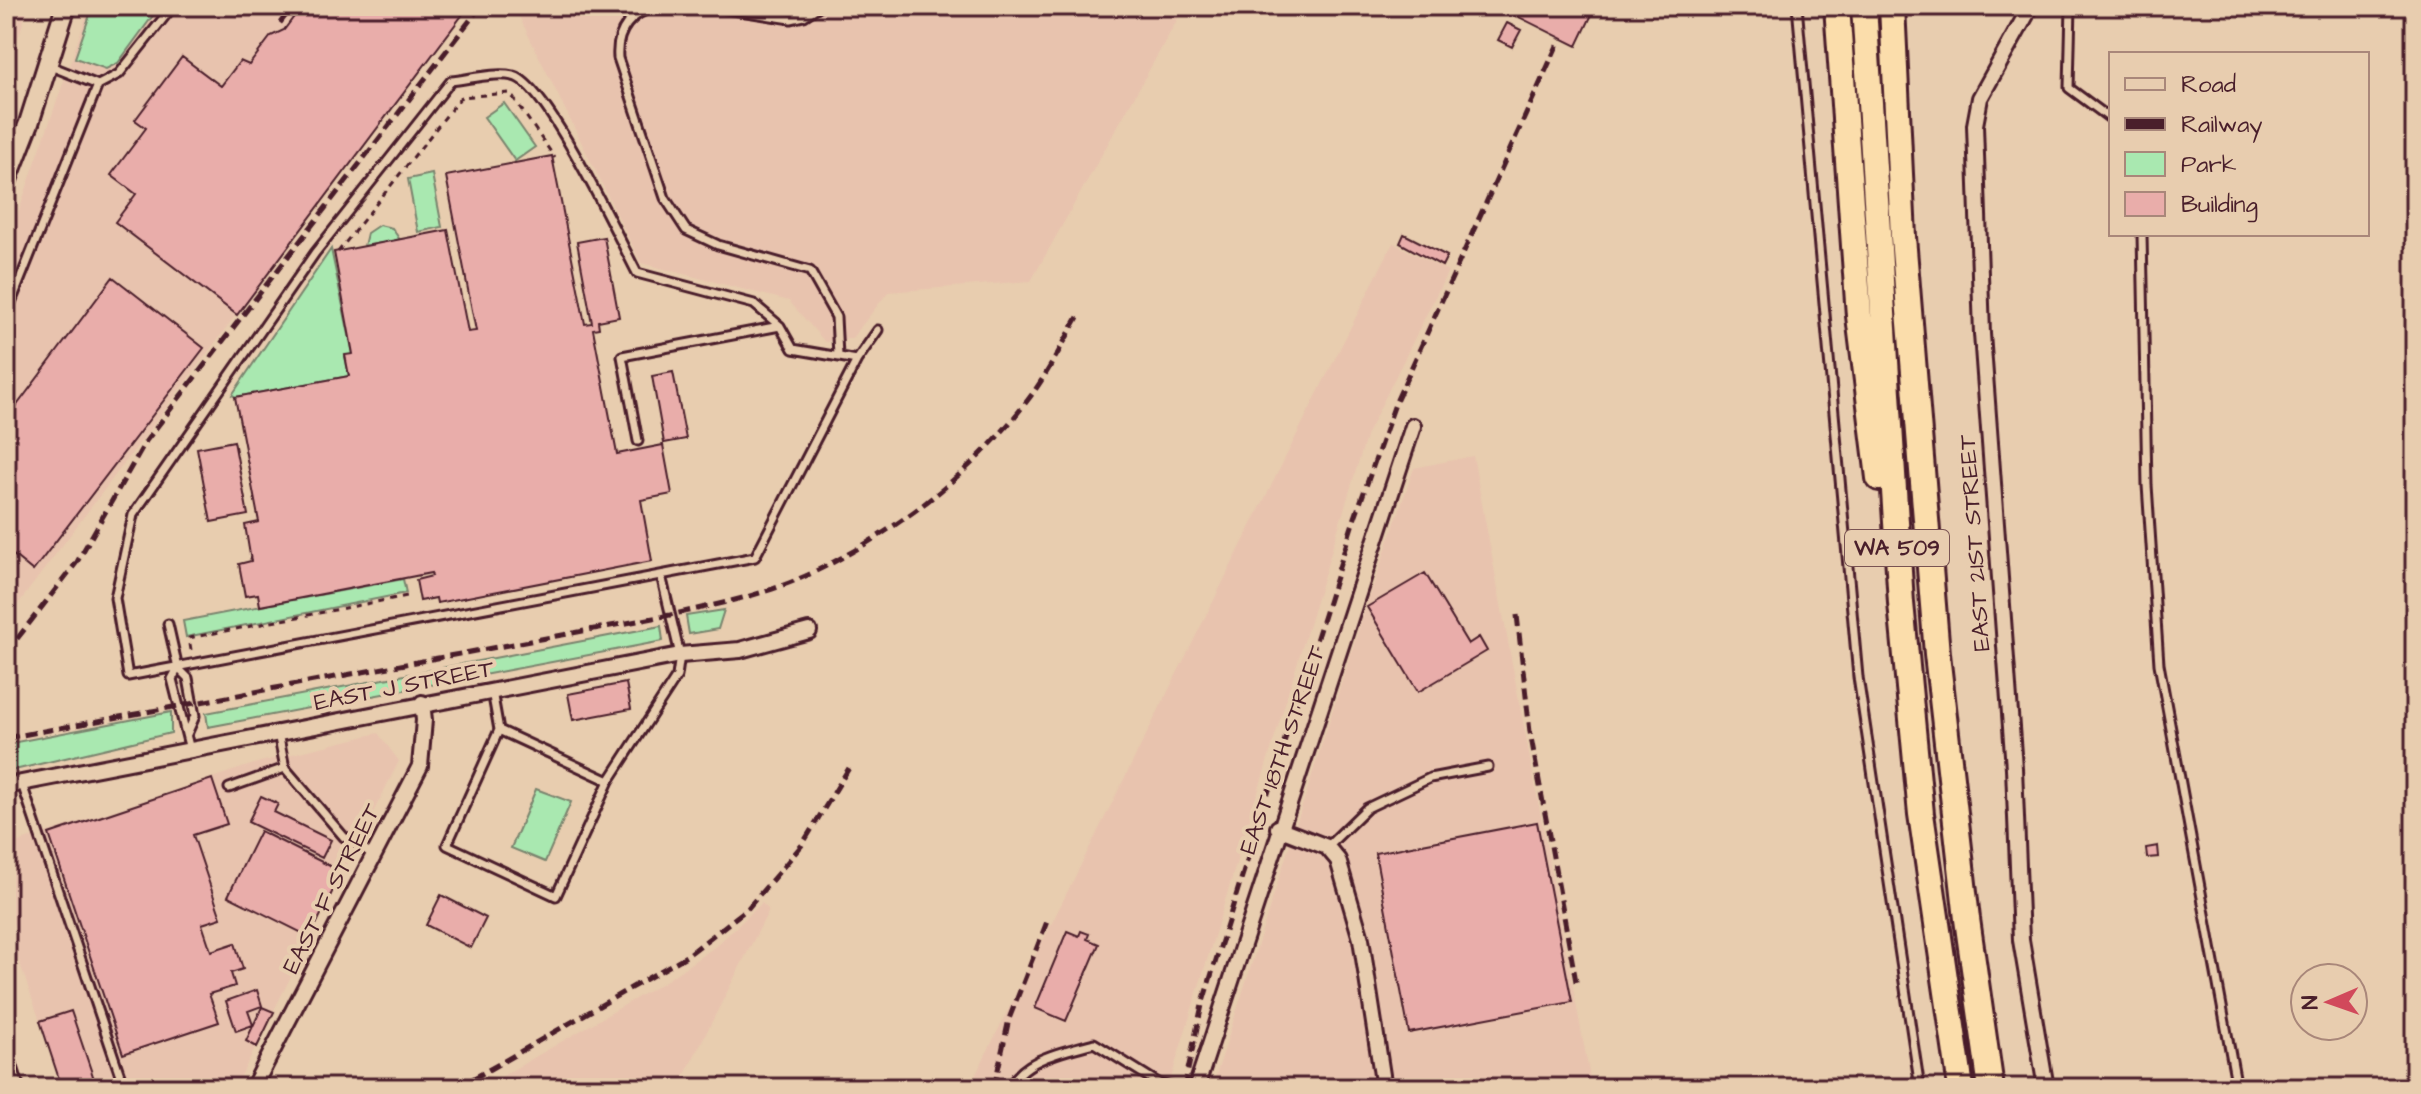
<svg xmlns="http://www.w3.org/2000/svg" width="2421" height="1094" font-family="'Architects Daughter',sans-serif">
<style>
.built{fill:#e8c3ae}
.green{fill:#a9e8b0;stroke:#7a846e;stroke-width:2}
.building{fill:#e9adaa;stroke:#4a1f2b;stroke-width:2}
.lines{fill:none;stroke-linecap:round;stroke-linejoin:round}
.service-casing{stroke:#4a1f2b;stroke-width:13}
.minor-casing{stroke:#4a1f2b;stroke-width:20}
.tertiary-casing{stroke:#4a1f2b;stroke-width:24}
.trunk-casing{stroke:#4a1f2b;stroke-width:30}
.path{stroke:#4a1f2b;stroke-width:3;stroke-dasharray:6 6;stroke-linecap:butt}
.service{stroke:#e8cdaf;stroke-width:7}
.minor{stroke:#e8cdaf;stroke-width:14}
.tertiary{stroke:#e8cdaf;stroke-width:18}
.trunk{stroke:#fbddab;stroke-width:24}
.rail{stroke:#4a1f2b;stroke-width:5;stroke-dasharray:12 6;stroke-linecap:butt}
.labels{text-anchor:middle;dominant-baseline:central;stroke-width:8;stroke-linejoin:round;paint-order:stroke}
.shield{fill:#e8cdaf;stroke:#795353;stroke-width:2}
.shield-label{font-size:22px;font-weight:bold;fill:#4a1f2b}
.street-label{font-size:24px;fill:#4a1f2b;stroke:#e8cdaf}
</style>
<rect width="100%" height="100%" fill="#e8cdaf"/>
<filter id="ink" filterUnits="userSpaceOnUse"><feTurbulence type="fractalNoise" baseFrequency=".0125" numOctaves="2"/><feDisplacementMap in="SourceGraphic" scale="16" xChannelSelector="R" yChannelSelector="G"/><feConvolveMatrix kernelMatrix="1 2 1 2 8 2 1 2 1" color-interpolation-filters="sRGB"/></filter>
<g filter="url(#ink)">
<path class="built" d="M6 6H29L6 72Z
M90 6H469L6 620V247Z
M514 6H1185L1031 281 888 292 852 338 825 342 789 301 641 263Z
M1393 243 1448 271 1367 434 1168 1088H969Z
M1473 456 1592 1088H1212L1366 606 1414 468Z
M378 733 399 761 235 1088H97L72 1011 40 1021 13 944 16 932 6 903V862L13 858 9 845 260 762Z
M762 903 769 910 678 1088H482L664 982 716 946Z"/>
<path class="green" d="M93 6H160L118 63 106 69 75 58Z
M504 103 535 147 515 161 484 117Z
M432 174 442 227 418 232 408 179Z
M379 225 392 228 400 240 364 246 367 233Z
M331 249 353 354 345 356 349 376 236 397 232 395Z
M403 579 406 593 186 637 183 621Z
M724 610 718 629 689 634 686 616Z
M661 626 663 641 208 727 206 713Z
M171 712V733L6 772V744Z
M536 789 571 802 545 862 511 848Z"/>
<path class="building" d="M302 6H469L237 315 115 222 136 194 111 175 146 128 135 120 182 57 221 86 240 61 249 65 271 36 284 30Z
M1497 6H1596L1577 46Z
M1507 23 1521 30 1512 47 1498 40Z
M552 156 585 324 592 323 577 242 604 237 619 317 598 321 599 328 593 329 617 454 663 445 672 494 641 500 652 561 437 603 436 598 420 601 416 580 432 576 431 573 260 606 258 594 245 596 239 564 251 561 245 525 259 522 235 397 349 376 345 355 353 354 334 252 448 230 468 332 476 331 446 176Z
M1404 234 1447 256 1442 266 1400 243Z
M113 277 204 348 33 571 6 549V420Z
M673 372 686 439 664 443 652 376Z
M234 441 248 515 211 522 197 448Z
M1425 573 1468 644 1479 637 1487 651 1418 692 1367 607Z
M626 683 631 709 573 720 568 694Z
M212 779 227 824 193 835 221 918 202 924 211 951 235 943 243 969 231 973 235 986 209 994 219 1022 123 1054 49 834Z
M261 796 278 804 274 812 331 840 322 858 248 822Z
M1537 822 1572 1002 1409 1033 1375 853Z
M260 831 342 872 310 937 228 896Z
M2158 846 2159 857 2147 858 2146 848Z
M441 895 486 918 471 948 426 925Z
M1067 931 1079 936 1081 931 1089 934 1087 939 1099 944 1066 1021 1035 1008Z
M257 990 262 1006 248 1011 253 1025 236 1031 226 1001Z
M262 1007 274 1012 257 1047 246 1041Z
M71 1011 97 1088H62L40 1021Z"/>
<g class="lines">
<defs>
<path id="service" d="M656 6C630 14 616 31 618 58L665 198 686 230 718 245 810 271 836 317 838 356
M707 6 791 19 804 16 819 6
M1797 6 1858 677 1920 1088
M2071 6 2069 88 2111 119
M48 65 98 85
M2142 234 2147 485 2159 664 2237 1088
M6 315 98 85 119 74 173 6
M857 360 793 349 780 326 754 304 637 273C619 239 546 82 513 76 495 72 470 79 451 81L315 253 133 515 115 598 128 676 755 557 857 360 878 330
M638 441 622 356 780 326
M168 624 178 668 188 678 195 716 187 734
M178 668 172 679 190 750
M492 691 499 730 447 845 556 896 609 781 499 730
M278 733 285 768 344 837 374 855
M609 781 677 676 680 655 661 575
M22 784 123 1084 131 1088
M229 788 285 768
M1327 847 1367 808 1430 778 1488 767
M1010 1088C1022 1058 1067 1051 1094 1043L1160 1084 1175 1088"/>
<path id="minor" d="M2031 6 1980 98 1975 125 1982 334 2014 768 2021 940 2046 1088
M6 786 680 655 740 650 809 631
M1278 828 1327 847 1338 860 1361 939 1384 1088
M253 1088 420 766 424 720 422 703
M1196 1088 1413 426"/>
<path id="tertiary" d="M6 182 29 123 66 6
M6 1063 14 1088"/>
<path id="trunk" d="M1837 6 1859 316 1879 478
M1864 6 1901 603 1921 814 1961 1088
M1892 6 1903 237 1937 654 1967 919 1991 1088"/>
</defs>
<use href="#service" class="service-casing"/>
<use href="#minor" class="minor-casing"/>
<use href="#tertiary" class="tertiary-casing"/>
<use href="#trunk" class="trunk-casing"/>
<path class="path" d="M338 252 461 97 510 93 555 158
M191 650 189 638 407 596"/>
<use href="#service" class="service"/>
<use href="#minor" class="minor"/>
<use href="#tertiary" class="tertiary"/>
<use href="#trunk" class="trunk"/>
<path class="rail" d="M280 23 293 6
M1517 615 1530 732 1577 987
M6 653 77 562 146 441 481 6
M6 738 670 615C719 604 770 594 816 571 897 531 973 473 1027 401 1047 375 1062 345 1078 317
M457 1088 688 955 748 908 802 845 852 763
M994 1088 1009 1019 1048 919
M1184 1088 1202 1005 1274 774 1352 526 1395 404 1560 39"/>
</g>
</g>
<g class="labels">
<rect class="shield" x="1845" y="530" width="104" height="36" rx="6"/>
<g class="shield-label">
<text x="1897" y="548">WA 509</text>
</g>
<g class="street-label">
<text transform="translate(1975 543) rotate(-94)">EAST 21ST STREET</text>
<text transform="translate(404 686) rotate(-11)">EAST J STREET</text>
<text transform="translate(1283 750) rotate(-71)">EAST 18TH STREET</text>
<text transform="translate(332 889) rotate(-63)">EAST F STREET</text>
</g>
</g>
<rect width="2421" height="1094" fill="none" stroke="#e8cdaf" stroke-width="32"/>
<rect x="16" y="16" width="2389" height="1062" fill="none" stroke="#4a1f2b" stroke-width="3" filter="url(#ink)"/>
<rect x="2109" y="52" width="260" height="184" fill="#e8cdaf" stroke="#a9877a" stroke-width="2"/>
<rect x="2125" y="78" width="40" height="12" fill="#e8cdaf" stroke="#a9877a" stroke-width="2"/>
<text x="2181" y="92" font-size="24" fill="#4a1f2b">Road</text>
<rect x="2125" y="118" width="40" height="12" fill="#4a1f2b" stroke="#a9877a" stroke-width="2"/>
<text x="2181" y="132" font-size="24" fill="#4a1f2b">Railway</text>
<rect x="2125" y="152" width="40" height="24" fill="#a9e8b0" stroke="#a9877a" stroke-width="2"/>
<text x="2181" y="172" font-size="24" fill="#4a1f2b">Park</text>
<rect x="2125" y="192" width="40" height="24" fill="#e9adaa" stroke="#a9877a" stroke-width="2"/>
<text x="2181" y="212" font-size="24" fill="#4a1f2b">Building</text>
<g transform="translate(2329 1002) rotate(268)"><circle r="38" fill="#e8cdaf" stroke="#a9877a" stroke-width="2"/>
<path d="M0-6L14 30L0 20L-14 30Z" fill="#d1495b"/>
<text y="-12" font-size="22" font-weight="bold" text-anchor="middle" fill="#4a1f2b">N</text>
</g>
</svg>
